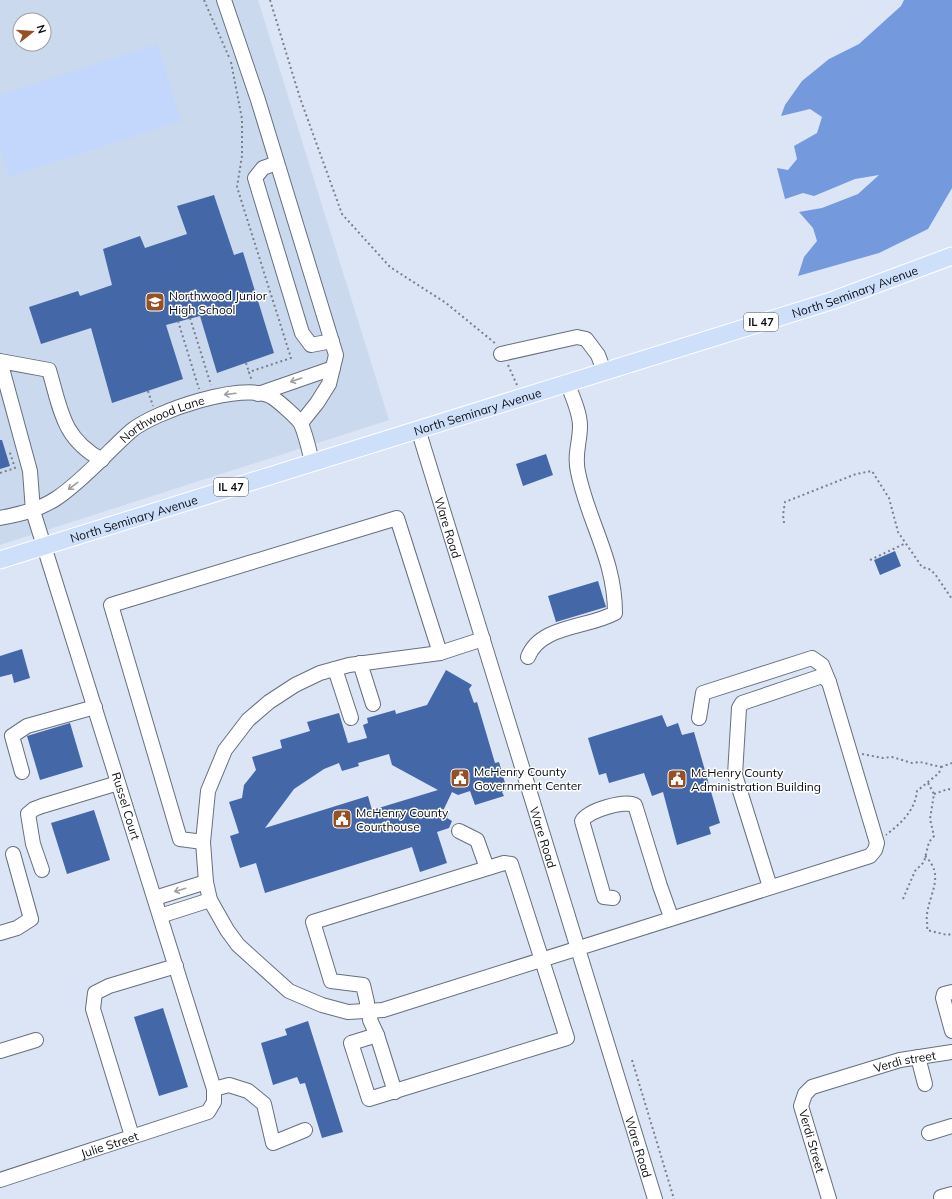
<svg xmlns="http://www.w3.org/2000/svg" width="952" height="1199" font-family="Mulish,sans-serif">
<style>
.built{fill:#cbd9ef;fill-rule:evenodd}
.green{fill:#c2d7fb}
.water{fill:#749add}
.building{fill:#4467a7;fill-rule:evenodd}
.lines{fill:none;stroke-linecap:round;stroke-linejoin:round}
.minor-casing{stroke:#676f7d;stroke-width:16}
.major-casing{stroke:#fff;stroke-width:19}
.path{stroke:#797f8b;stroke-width:2;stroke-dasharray:2 3;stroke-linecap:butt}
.minor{stroke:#fff;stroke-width:14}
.major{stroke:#cedffa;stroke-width:17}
.oneway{stroke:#9d9fa1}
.labels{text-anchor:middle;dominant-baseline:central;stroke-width:3;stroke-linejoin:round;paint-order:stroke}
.shield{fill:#fff;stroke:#54565a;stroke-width:1}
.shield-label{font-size:11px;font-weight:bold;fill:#0b0e14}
.street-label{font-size:12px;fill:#0b0e14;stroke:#fff}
.poi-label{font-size:12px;fill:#0b0e14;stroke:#fff;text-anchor:start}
</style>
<rect width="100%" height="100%" fill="#dbe5f5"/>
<path class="built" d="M0 0H258L389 420 0 545ZM20 20H44V44H20Z"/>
<path class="green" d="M157 44 181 121 9 177 0 149V95Z"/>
<path class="water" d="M904 0H952V188L928 229 879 253 798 276 804 257 817 241 813 228 799 212 822 208 858 194 879 175 855 179 814 196 803 193 785 199 777 168 788 170 797 159 794 146 817 133 822 117 810 109 781 116 785 105 802 81 829 59 859 44 901 6Z"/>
<path class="building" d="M214 195 234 255 243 252 274 353 217 373 200 316 166 325 183 379 112 403 91 328 41 344 29 307 78 291 80 296 112 285 103 249 140 236 145 248 187 234 177 206Z
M0 440H2L10 466 0 469Z
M546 454 553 475 523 486 516 464Z
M895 551 901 566 880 575 874 560Z
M598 581 606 607 556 622 548 596Z
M22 649 30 678 14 683 12 674 0 677V656Z
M446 670 472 685 469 689 474 703 477 702 495 763 499 762 507 790 502 792 504 796 475 805 470 791 458 795 452 792 443 811 449 813 447 818 452 821 449 828 437 832 447 863 420 872 412 847 265 893 256 863 240 868 230 836 239 833 229 802 242 798 244 785 256 770 252 757 282 748 280 740 310 731 307 722 339 713 348 743 367 738 363 725 368 723 367 718 395 710 396 714 427 705ZM389 754 392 765 438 790 372 810 368 796 265 828 294 789 324 769 339 763 342 771 359 766 358 763Z
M662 715 667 727 678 723 682 735 694 732 720 823 709 827 711 834 677 845 663 792 652 796 644 773 609 783 606 773 599 775 588 738Z
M70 723 83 767 40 780 27 736Z
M94 810 110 860 67 874 51 823Z
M163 1008 188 1087 159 1096 134 1017Z
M308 1021 343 1132 322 1138 305 1083 300 1084 297 1077 273 1085 261 1043 287 1035 285 1029Z"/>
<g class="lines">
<defs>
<g id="minor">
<path d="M224 0 258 100 336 355 329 384 317 403 301 423"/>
<path d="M277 163 263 168 255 178 302 333 311 345 332 341"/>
<path d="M501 354 577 337 586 339 598 355 604 371"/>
<path d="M258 394 333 368"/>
<path id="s1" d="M418 429 655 1199"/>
<path id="s2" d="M0 518C20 514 39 510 57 498 85 479 106 453 131 431 155 411 243 381 272 397 278 401 298 418 301 424 306 435 309 450 312 462"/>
<path d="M483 639 440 653 349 665 320 673 295 685 269 702 248 720 225 750 208 791 203 842 206 882 210 900 227 930 238 945 289 991 322 1005 348 1012 383 1010 870 856 875 850 877 843 829 682 822 676 742 703 739 708 735 775 770 887"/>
<path d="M528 657C540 625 588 628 615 613 615 559 588 522 578 472 574 454 580 443 580 426 580 412 572 396 567 382"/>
<path d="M360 663 373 704"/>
<path d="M335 669 351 718"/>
<path d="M699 718 703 693 812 658 822 665 829 682"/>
<path d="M22 772 12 736 27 726 95 707"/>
<path d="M459 831 477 840 487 868"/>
<path d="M203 842 180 839 111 605 397 518 440 653"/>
<path d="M42 870 33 844 28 814 34 809 42 806 118 783"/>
<path d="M155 898 206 882"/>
<path d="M613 898 604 897 582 821C589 810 624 800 635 805L660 886 671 917"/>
<path d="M160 916 210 900"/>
<path d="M0 933 17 928 31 919 13 854"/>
<path d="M952 992 944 994 943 998 952 1031"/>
<path d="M367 1011V1002L363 985 331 981 313 922 504 863 511 864 567 1038 369 1099 351 1043 377 1035 370 1020 371 1011"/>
<path d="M377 1035 395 1092"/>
<path d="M0 1051 36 1040"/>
<path d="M918 1057 925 1084"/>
<path d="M214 1089 229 1085 248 1091 264 1104 273 1143 305 1130"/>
<path d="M929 1133 952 1126"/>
<path d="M132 1136 93 1009 95 993 109 986 176 966"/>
<path id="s3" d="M0 1180 208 1112 214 1102V1089L33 511 30 471 0 361 49 370C61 410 62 438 102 460"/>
<path d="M941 1197 952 1194"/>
<path id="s4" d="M829 1199 801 1106 805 1094 812 1087 900 1060 952 1052"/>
</g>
<g id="major">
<path id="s5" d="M0 560 831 301 952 256"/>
</g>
</defs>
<use href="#minor" class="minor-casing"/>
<use href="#major" class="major-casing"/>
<path class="path" d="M204 0 229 57
M270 0 300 98 342 214 390 267 446 303 496 344
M231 62 242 119V156L237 187 291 358 249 372 252 381
M190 318 211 385
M178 321 199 389
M246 363 249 372
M508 365 517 385
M148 391 153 406
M0 473 15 468 9 450
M784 523 783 515 785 502 856 474 872 471 889 498 898 532 922 567 929 569 935 574 952 599
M870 560 906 543
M862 754 883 758 892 757 912 763 920 762 941 767 939 773 917 791C915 811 901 823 886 835
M941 767 952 763
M934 794 948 789 952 790
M925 856C945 875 930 892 927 914 926 919 928 924 927 930L947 935 952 934
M903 899 915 871 924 862 929 842 934 836 930 819 934 794 927 781
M632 1060 674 1199"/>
<use href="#minor" class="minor"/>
<use href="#major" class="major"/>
</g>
<defs><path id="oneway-shaft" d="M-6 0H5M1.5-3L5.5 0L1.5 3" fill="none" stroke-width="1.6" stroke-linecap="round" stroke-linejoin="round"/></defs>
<g class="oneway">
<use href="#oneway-shaft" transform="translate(296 380) rotate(161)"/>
<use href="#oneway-shaft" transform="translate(230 394) rotate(173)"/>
<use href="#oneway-shaft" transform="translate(73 486) rotate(143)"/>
<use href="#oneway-shaft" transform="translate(180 890) rotate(163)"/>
</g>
<defs>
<symbol id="school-square" viewBox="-11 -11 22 22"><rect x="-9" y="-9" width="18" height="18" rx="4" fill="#955123" stroke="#fff"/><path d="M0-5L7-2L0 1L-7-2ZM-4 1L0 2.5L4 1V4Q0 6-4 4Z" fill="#fff"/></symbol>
<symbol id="civic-square" viewBox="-11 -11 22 22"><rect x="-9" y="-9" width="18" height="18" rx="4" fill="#955123" stroke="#fff"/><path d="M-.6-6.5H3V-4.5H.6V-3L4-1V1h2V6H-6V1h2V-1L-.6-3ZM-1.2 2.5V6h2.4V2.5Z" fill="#fff"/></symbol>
</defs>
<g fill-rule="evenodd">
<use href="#school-square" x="144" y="291" width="22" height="22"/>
<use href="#civic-square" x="449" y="767" width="22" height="22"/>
<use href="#civic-square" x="666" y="768" width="22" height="22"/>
<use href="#civic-square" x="331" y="808" width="22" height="22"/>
</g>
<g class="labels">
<g class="shield">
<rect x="744" y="313" width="34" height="18" rx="3"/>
<rect x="214" y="478" width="34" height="18" rx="3"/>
</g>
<g class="shield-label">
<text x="761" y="322">IL 47</text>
<text x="231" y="487">IL 47</text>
</g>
<g class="street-label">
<text stroke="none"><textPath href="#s5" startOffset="896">North Seminary Avenue</textPath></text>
<text stroke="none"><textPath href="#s5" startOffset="500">North Seminary Avenue</textPath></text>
<text stroke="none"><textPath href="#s2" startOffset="194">Northwood Lane</textPath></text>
<text stroke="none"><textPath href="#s5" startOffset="140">North Seminary Avenue</textPath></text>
<text stroke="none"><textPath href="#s1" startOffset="103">Ware Road</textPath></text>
<text transform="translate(126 806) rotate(73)">Russel Court</text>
<text stroke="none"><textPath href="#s1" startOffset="427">Ware Road</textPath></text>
<text stroke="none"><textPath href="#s4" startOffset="216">Verdi street</textPath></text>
<text transform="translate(812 1141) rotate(74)">Verdi Street</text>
<text stroke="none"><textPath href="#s3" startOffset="115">Julie Street</textPath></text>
<text stroke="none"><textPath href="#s1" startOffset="751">Ware Road</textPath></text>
</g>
<g class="poi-label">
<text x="169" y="295">Northwood Junior<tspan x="169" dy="14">High School</tspan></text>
<text x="474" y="771">McHenry County<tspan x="474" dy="14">Government Center</tspan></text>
<text x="691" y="772">McHenry County<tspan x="691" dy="14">Administration Building</tspan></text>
<text x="356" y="812">McHenry County<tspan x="356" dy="14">Courthouse</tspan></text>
</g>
</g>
<g transform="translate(32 32) rotate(73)"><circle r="19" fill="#ffffff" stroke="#9d9fa1"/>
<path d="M0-3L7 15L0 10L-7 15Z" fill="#955123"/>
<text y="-6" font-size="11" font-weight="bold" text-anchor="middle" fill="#0b0e14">N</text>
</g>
</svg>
